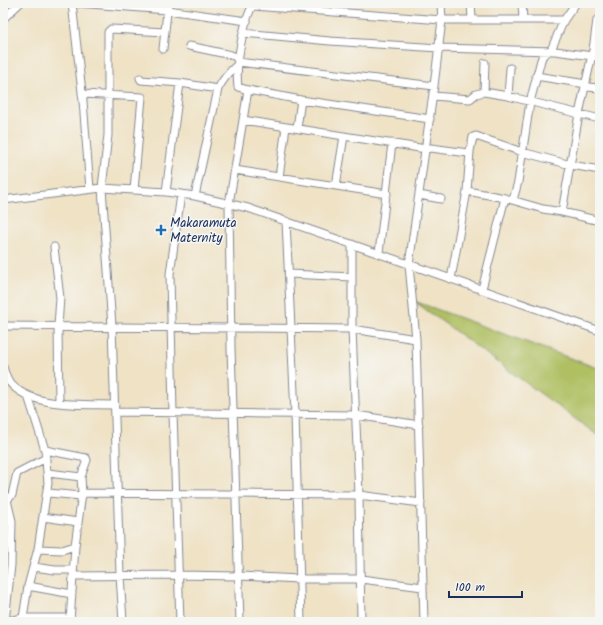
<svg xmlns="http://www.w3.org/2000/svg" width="603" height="625" font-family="Kalam,sans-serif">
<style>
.green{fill:#afbf62;stroke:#657760}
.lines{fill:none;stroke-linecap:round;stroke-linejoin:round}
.minor-casing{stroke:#858892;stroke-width:9}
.minor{stroke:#fff;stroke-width:7}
.poi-dot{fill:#1f6fb2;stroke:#f6f6f2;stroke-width:1.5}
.labels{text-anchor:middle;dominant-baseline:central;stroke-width:3;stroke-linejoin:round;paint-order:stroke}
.poi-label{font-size:13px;fill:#1b2f5e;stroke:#f6f6f2;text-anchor:start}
</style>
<rect width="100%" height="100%" fill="#f6f6f2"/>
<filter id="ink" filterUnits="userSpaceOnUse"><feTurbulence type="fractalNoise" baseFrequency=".025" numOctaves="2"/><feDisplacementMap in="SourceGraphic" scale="8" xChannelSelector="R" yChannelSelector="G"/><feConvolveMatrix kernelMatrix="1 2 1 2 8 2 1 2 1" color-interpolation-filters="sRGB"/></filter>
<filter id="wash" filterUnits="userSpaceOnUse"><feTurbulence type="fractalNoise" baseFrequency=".012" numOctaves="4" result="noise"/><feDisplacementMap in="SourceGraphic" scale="16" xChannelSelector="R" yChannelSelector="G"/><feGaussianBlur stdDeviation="0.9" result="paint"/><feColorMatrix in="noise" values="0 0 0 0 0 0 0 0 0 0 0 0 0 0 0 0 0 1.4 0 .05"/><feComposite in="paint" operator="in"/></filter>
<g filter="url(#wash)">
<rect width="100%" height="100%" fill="#efe2c5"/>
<path class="green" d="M414 301 600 369V437Z"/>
</g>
<g filter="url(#ink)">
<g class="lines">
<defs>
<path id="minor" d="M72 3 83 101 90 189
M77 3 167 10 247 21
M254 3C243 21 235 67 238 87L248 90 301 100 430 119
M471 3 472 19
M522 3 523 20
M253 6 442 20H564
M3 19 20 3
M243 33 330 41 439 48 555 51 600 57
M189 46 231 55 236 57 238 62
M163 49 168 3
M238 62 434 86
M536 76 586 84
M140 78 141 80 180 83 218 89
M586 87 600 88
M484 92 485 63
M82 94 142 97 134 190
M433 96 470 99 476 94 484 92 508 96 600 119
M508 96 510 68
M243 120 426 149 431 148 468 153 470 151 473 137 476 136 522 152 571 165 600 170
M297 128 301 100
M235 170 387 194
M279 177 286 127
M336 186 344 136
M467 191 505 198 543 209 562 212 600 221
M166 192 180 83
M419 195 441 199
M195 196 218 89C223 79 229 72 237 65
M3 200 102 188 166 192 195 196 248 208 600 331
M513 200 518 182 530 102 541 60 543 55 551 50 564 20 576 3
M562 212 579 114 593 50 597 20
M286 221 295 414 301 622
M352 244V329L359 495 361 622
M54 247 60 298 58 326 59 403
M379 253 392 143
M289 274 352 277
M451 279 467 191 470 152
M482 289 505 198
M3 326 352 329 416 339
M3 367C5 374 7 381 13 386 36 408 85 404 115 405
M115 412 356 415 419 425
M45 450 86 458 87 460 81 477
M48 473 81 477 82 493 75 546 70 622
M3 492 7 500 12 521 11 565 5 622
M48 493 82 496
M82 493 359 495 421 503
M7 500 12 495 17 473 46 458
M43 517 78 522
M3 522 12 521
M38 549 62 550 75 546
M34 567 55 570H73
M73 576 178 575 239 576 299 579H361L423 587
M28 586 72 594
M3 622 23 618H71
M24 622 23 618 28 586 38 549 48 483 45 450 28 396
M123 622 120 575 112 326 102 188 108 135V32L111 29 165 32
M180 622 173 413 170 274 181 194
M240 622 231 348 229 204 248 90
M424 622 416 339 409 265 434 86 442 20 441 3"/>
</defs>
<use href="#minor" class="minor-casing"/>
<use href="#minor" class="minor"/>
</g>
</g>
<path class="poi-dot" d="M159 224h4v4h4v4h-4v4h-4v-4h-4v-4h4z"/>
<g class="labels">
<g class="poi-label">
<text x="170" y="223">Makaramuta<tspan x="170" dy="15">Maternity</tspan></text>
</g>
</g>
<rect width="603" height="625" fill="none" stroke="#f6f6f2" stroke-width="16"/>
<path d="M449 591v6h73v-6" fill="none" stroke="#1b2f5e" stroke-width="2"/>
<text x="455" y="591" font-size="12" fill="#1b2f5e" stroke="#f6f6f2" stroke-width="3" paint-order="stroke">100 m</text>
</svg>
